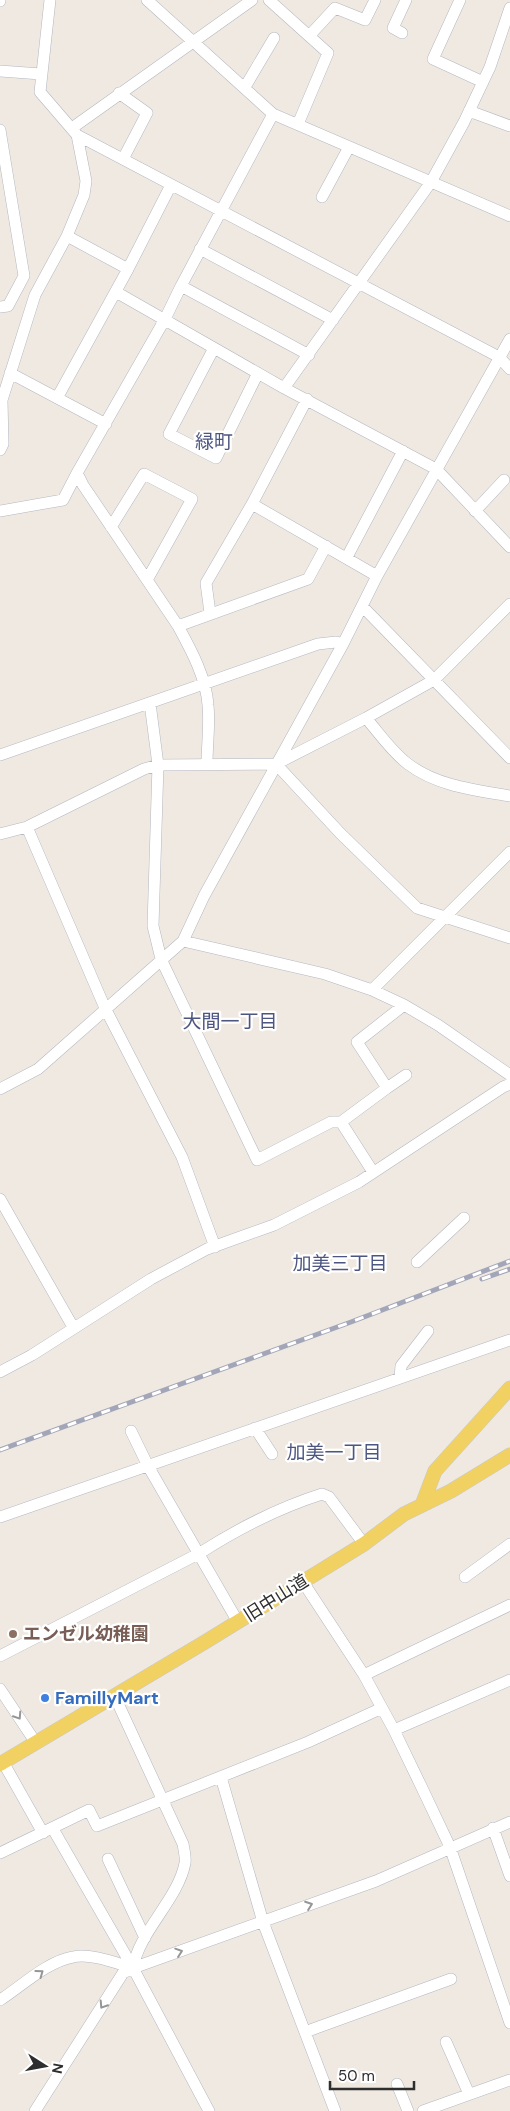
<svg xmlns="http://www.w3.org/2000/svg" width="510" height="2111" font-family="'DM Sans','Noto Sans JP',sans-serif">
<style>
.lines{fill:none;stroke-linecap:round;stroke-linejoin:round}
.minor-casing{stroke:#b4b7c1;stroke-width:12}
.major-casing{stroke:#c9c9c9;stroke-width:15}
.minor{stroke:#fff;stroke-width:11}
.major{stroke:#f2d163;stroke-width:14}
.rail-casing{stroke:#a3a6b8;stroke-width:5}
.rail{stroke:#fff;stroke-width:3;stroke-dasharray:9;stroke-linecap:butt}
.oneway{stroke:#969696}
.education-dot{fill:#8d6e63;stroke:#fff;stroke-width:2}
.shop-dot{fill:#3f7fe0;stroke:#fff;stroke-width:2}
.labels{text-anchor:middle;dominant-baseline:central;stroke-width:4.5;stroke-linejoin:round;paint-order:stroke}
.street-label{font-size:18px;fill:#2e2e2e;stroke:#fff}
.education-label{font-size:18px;font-weight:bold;fill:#785e54;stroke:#fff;text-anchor:start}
.shop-label{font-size:18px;font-weight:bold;fill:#366cbe;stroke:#fff;text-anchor:start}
.neighbourhood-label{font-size:19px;fill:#4d5680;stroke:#fff}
</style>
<rect width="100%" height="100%" fill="#efe9e1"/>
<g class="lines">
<defs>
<path id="minor" d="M50 0 40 92 77 135 499 357 510 369
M147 0 273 114 510 216
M269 0 328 53 298 124
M460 0 433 59 483 82
M0 1V0
M402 33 393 28 406 0
M309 36 335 8 365 20 375 0
M0 71 41 74
M245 87 274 38
M119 93 147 113 123 159
M469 111 510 126
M72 128 252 0
M0 130 24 276 8 306 0 307
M322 197 349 147
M67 236 128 269
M200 249 333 320
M181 286 309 355
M116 292 284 388 436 469 510 547
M214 348 169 434 216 458 258 373
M10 373 106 424
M284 388 431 182 464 122 490 67 510 8
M57 398 128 269 171 185
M0 450 3 444 2 400 35 295 67 236 84 195 86 181 77 135
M252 504 377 576
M0 511 63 500 77 473
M475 511 504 480
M111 527 144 474 192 499 147 580
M347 557 403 451
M362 606 510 758
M210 613 206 583 252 504 307 399
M178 626 308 579 326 546
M150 703 158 765 153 926 161 959 257 1160 331 1122H341L373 1172
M366 718C379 733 392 752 408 764 437 786 475 790 510 796
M0 755 318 644 336 642 343 644
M207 764C207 745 210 724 208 705 206 677 191 650 178 626L83 485 77 473 165 319 181 286 273 114
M276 764 340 833 417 908 510 938
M27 827 105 1008 182 1157 215 1247
M0 834 27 827 144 769 158 765 276 764 366 718 434 680 510 604
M183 941 325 974 372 990 404 1005 438 1025 510 1075
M372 990 510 852
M404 1005 357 1042 387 1088 406 1075
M0 1089 38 1069 183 941 204 896 343 644 377 576 510 339
M341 1122 387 1088
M0 1199 73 1327
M417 1262 464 1218
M0 1372 32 1355 151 1279 207 1249 274 1225 359 1182 503 1087 510 1084
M400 1378 401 1366 428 1331
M255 1428 272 1454
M131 1431 148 1466 238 1622
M0 1517 510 1340
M465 1577 510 1544
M303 1582 364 1675 394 1730 422 1788 450 1847 510 2023
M0 1656 200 1553C239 1528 278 1508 322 1494L329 1497 364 1544
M364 1675 510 1605
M0 1689 36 1743
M115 1697 183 1844C184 1850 186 1858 185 1863 178 1900 139 1931 133 1968
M394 1730 510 1680
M3 1762 43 1833
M221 1777 263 1922 335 2111
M493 1828 510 1876
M53 1829 133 1968 209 2111
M0 1853 89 1810 97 1826 308 1742 382 1708
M108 1859 145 1938
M0 2000C22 1986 46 1962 73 1957 90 1953 116 1963 133 1968
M305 2032 451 1979
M446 2042 469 2094
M397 2084 408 2111
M35 2111 123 1973 133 1968 376 1881 510 1822
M423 2111 510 2080"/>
<path id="major" d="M422 1505 435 1471 510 1388
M0 1764 205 1642 364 1544 404 1514 451 1491 510 1455"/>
</defs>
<use href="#minor" class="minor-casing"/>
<use href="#major" class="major-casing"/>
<use href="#minor" class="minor"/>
<use href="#major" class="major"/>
<defs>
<path id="rail" d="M482 1279 510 1269
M0 1450 351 1322 510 1261"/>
</defs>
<use href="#rail" class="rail-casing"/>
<use href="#rail" class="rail"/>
</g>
<defs><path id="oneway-chevron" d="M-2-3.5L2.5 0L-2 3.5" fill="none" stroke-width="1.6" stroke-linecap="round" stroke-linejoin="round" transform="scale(1.25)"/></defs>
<g class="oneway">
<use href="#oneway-chevron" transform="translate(18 1716) rotate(57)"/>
<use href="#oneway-chevron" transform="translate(309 1905) rotate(-20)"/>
<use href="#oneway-chevron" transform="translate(179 1952) rotate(-19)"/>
<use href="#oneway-chevron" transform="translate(40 1973) rotate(-36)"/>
<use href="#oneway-chevron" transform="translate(103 2005) rotate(123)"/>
</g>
<circle class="education-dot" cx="13" cy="1634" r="5"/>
<circle class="shop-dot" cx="45" cy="1698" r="5"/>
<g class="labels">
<g class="street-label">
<text transform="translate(276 1598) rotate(-32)">旧中山道</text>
</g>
<g class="education-label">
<text x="23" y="1634">エンゼル幼稚園</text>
</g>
<g class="shop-label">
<text x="55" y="1698">FamillyMart</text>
</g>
<g class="neighbourhood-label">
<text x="214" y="441">緑町</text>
<text x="230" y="1021">大間一丁目</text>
<text x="340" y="1263">加美三丁目</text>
<text x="334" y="1452">加美一丁目</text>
</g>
</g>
<g transform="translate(45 2066) rotate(101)" stroke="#ffffff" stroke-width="4" paint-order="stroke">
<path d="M0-4L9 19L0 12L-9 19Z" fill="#2e2e2e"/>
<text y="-8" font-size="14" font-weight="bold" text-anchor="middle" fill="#2e2e2e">N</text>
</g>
<path d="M330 2081v8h84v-8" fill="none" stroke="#2e2e2e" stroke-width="2.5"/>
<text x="338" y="2081" font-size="15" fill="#2e2e2e" stroke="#ffffff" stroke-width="4" paint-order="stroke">50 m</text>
</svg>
